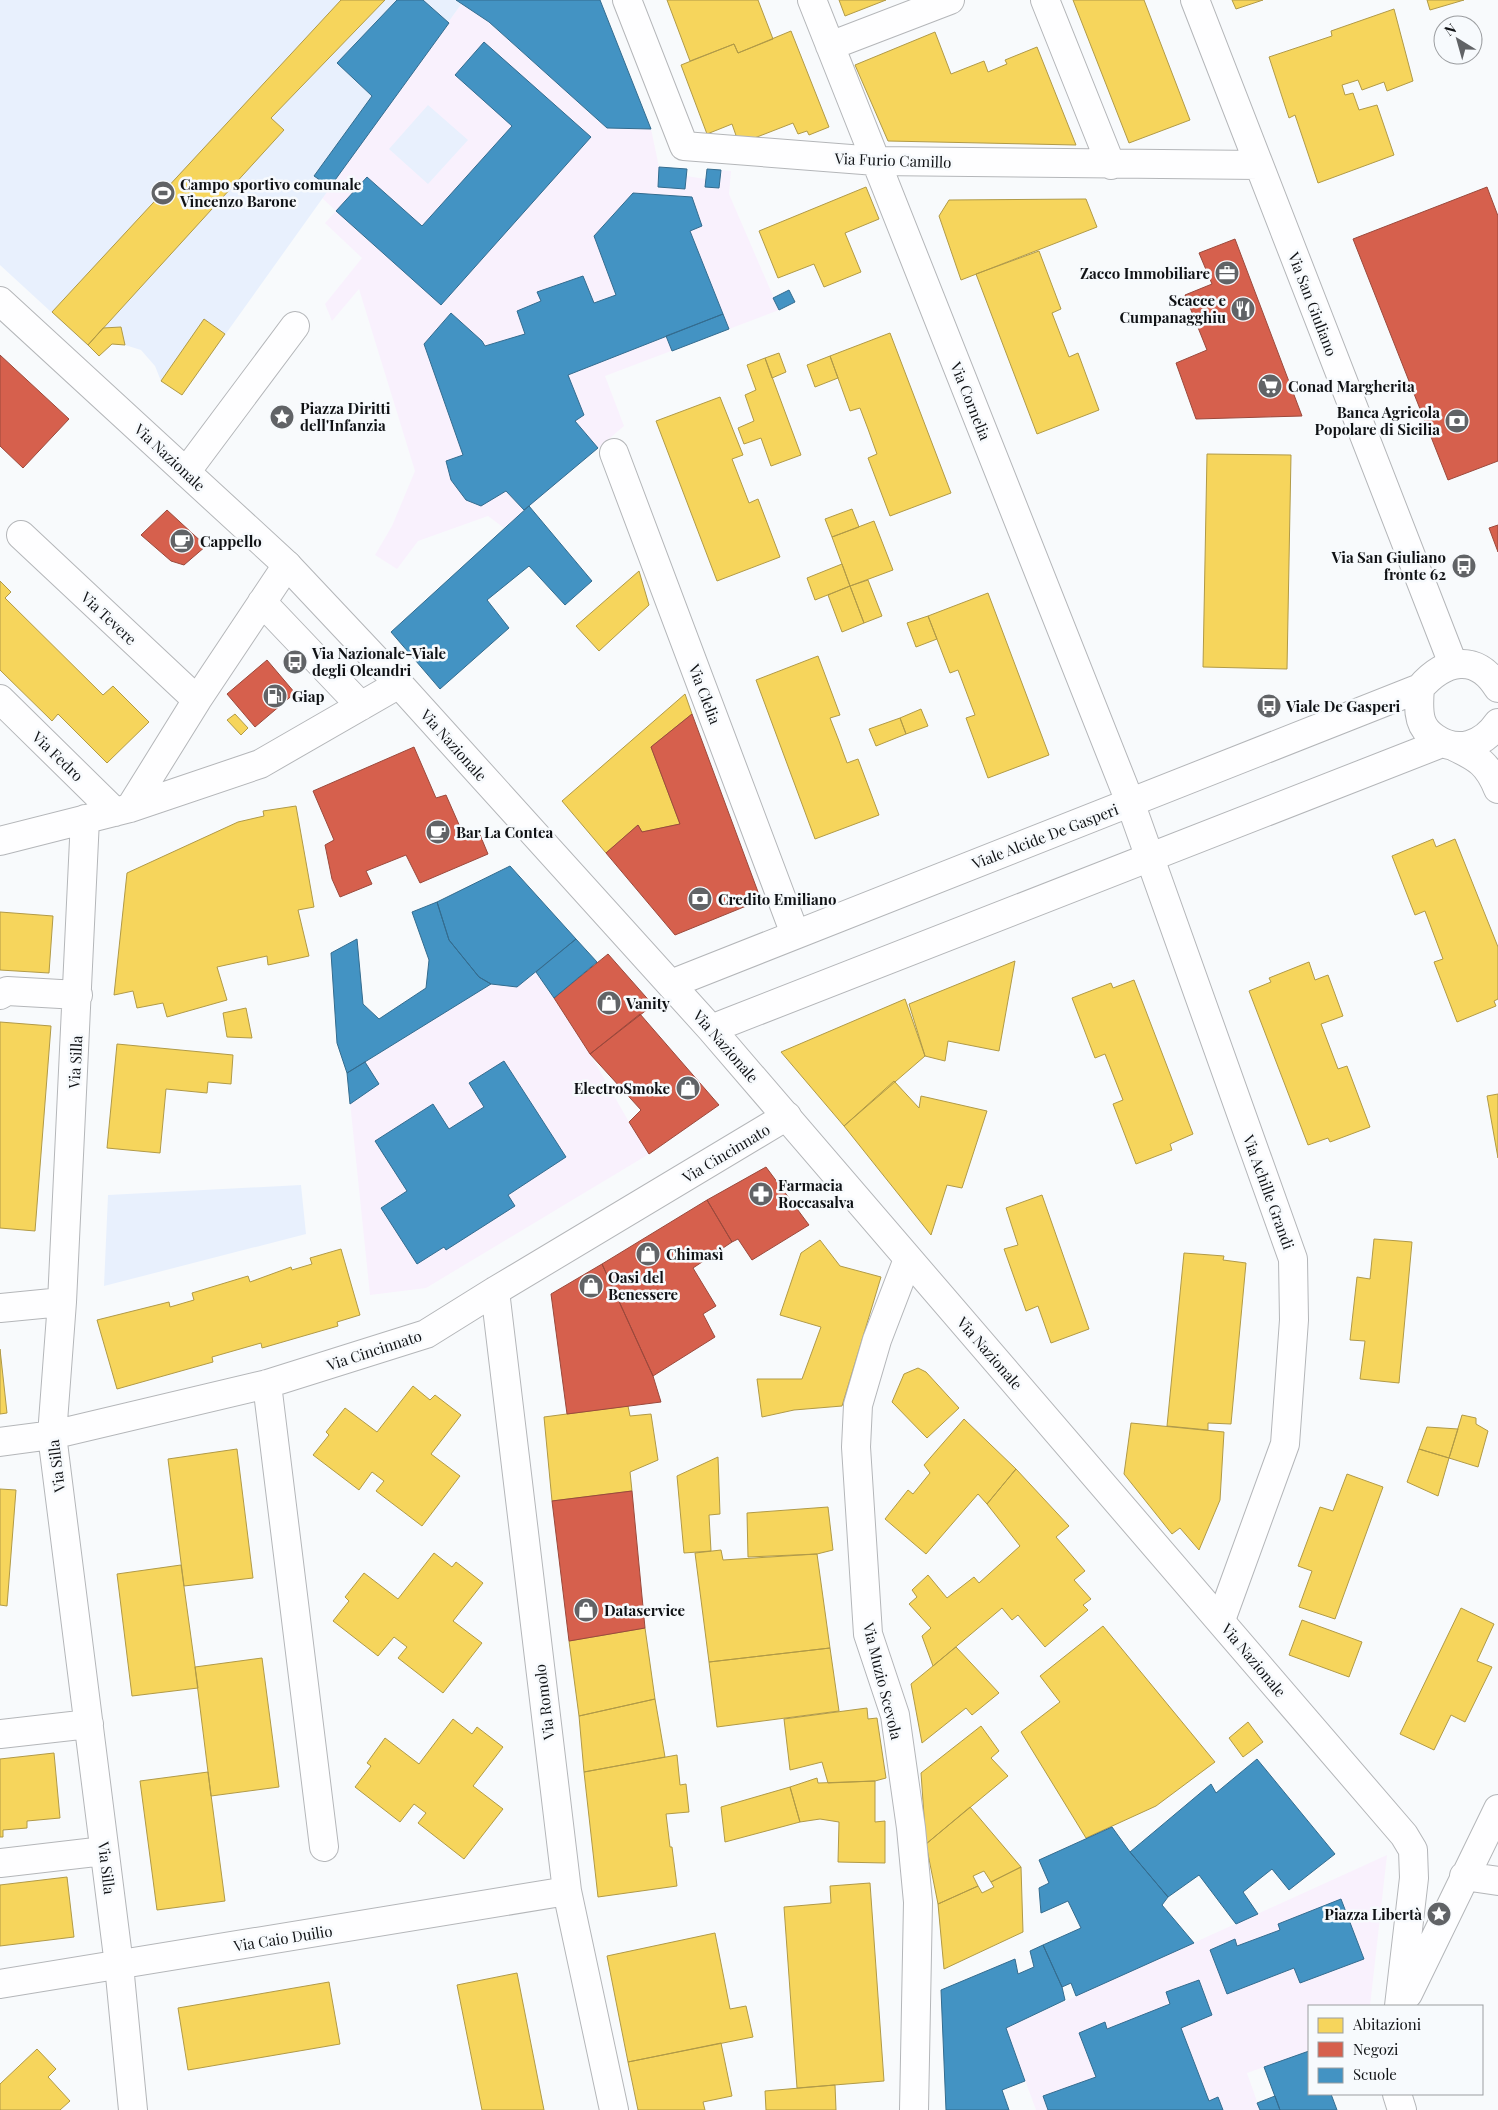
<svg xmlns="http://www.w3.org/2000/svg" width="1498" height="2110" font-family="'Playfair Display',serif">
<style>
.education{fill:#f9f1fd}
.green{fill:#e8f0fd}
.homes{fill:#f6d55c;stroke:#b19a47}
.shops{fill:#d6604d;stroke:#9b493c}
.schools{fill:#4393c3;stroke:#346c8f}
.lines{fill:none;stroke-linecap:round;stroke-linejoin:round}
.minor-casing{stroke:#b4b6b9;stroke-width:30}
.tertiary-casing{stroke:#b4b6b9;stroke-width:30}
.minor{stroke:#fefeff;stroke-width:28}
.tertiary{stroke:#fefeff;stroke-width:28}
.labels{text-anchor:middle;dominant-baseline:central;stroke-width:5;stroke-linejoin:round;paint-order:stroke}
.street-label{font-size:15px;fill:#101215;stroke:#f7fafd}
.poi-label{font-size:15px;font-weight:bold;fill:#101215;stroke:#f7fafd;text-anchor:start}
</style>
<rect width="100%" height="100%" fill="#f8fafc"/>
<path class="education" d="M462 3 489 22 607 128 651 129 659 167 687 169 686 176 706 179 707 169 731 171 729 194 779 310 605 376 624 426 504 528 488 516 418 541 397 569 375 555 392 526 415 471 359 289 332 321 325 304 362 258 325 223 336 211 322 198Z
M536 972 590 1054 629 1122 649 1154 426 1288 370 1295 347 1073 491 984 517 987Z
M1387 1855 1370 2006H1309V2051L1247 2073 1260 2110H1036L1006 2028Z"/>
<path class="green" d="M0 0H456L462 3 182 395 161 381 155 366 141 350 125 345 112 344 99 356 0 265Z
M428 105 468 140 428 184 389 149Z
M301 1185 306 1234 104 1286 108 1195Z"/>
<path class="homes" d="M341 0H385L271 118 284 130 88 345 52 312Z
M667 0H758L773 39 738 53 734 44 690 61Z
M839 0H886L845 16Z
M1073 0H1144L1190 120 1129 143Z
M1232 0H1263L1236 9Z
M1427 0H1464L1430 10Z
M1394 9 1413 81 1387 91 1384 82 1362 90 1358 80 1342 85 1345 95 1353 93 1359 110 1377 105 1394 155 1318 183 1295 115 1289 118 1269 57 1332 36 1331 31Z
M791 31 829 127 809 135 807 131 798 134 793 123 739 144 732 124 707 134 681 65 734 44 738 53Z
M935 32 951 74 984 61 988 72 1007 64 1005 60 1037 47 1076 145 888 141 855 65Z
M866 187 879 219 845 233 861 272 824 287 814 264 778 278 759 231Z
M1086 199 1097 227 961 280 939 216 949 200Z
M1039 251 1061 309 1052 313 1069 357 1078 353 1099 410 1037 434 976 274Z
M204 319 225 334 182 395 161 381Z
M121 327 125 345 112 344 99 356 88 345 103 328Z
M890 333 951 493 890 516 868 458 877 454 868 429 860 408 850 411 830 356Z
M779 353 786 372 772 378 765 358Z
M830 356 838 378 815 387 807 365Z
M765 358 801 455 771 466 761 438 744 444 738 428 754 421 745 395 756 390 747 365Z
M720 397 743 455 732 459 749 503 758 499 780 557 717 581 656 421Z
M1207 454 1291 455 1287 669 1203 667Z
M852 509 859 527 832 537 825 519Z
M874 521 893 570 850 586 832 537Z
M842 564 850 586 815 600 807 578Z
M639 571 649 605 599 651 576 626Z
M868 580 882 616 864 623 850 586Z
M0 581 11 592 5 598 103 695 113 686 149 722 107 763 58 714 52 721 0 670Z
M850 586 864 623 842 632 828 595Z
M988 593 1049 755 988 778 966 718 975 715 958 670 950 673 928 616Z
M928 616 937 639 916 647 907 623Z
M818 656 840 715 830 718 839 741 847 763 858 759 879 815 815 839 756 680Z
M685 694 692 714 651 747 680 824 642 832 638 825 606 853 562 801Z
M921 709 928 726 906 734 900 718Z
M235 714 248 728 241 735 227 720Z
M900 718 906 734 876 746 869 729Z
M296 806 314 907 298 910 309 956 268 965 267 956 217 967 227 1000 167 1017 163 1003 137 1008 133 991 114 995 127 873 238 822 264 816 263 811Z
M1433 839 1436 847 1455 839 1498 947V999L1494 1001 1496 1006 1457 1022 1434 962 1443 959 1425 911 1415 915 1392 856Z
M0 912 53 916 49 973 0 970Z
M1015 961 999 1051 948 1041 945 1061 925 1056 909 1004Z
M1309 962 1315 980 1328 975 1343 1016 1321 1024 1338 1069 1347 1066 1370 1127 1330 1142 1328 1138 1308 1145 1249 991 1271 982 1269 978Z
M1134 980 1193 1134 1170 1144 1172 1150 1136 1164 1113 1104 1123 1100 1105 1054 1095 1058 1072 998 1111 983 1113 988Z
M905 999 925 1056 844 1126 781 1052Z
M246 1008 252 1038 227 1037 223 1013Z
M0 1022 51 1026 35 1231 0 1228Z
M117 1044 233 1055 231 1084 208 1082 207 1093 166 1089 160 1153 107 1148Z
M894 1081 919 1108 921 1096 987 1111 962 1188 947 1185 931 1235 844 1126Z
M1498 1094V1158L1487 1096Z
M1042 1195 1089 1329 1051 1343 1038 1306 1026 1311 1004 1249 1018 1245 1006 1208Z
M1374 1239 1412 1242 1399 1383 1360 1379 1365 1341 1350 1340 1357 1277 1370 1279Z
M820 1240 840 1266 881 1277 842 1406 794 1410 762 1417 757 1379H802L821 1327 780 1315 801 1253Z
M341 1249 360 1315 337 1322 338 1326 262 1348 261 1343 212 1357 213 1362 117 1389 97 1320 169 1302 170 1307 194 1300 192 1293 248 1276 250 1282 291 1267 292 1270 312 1264 310 1258Z
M1184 1253 1224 1256 1223 1260 1246 1263 1231 1424 1208 1423V1430L1167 1426Z
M0 1349 7 1413 0 1414Z
M918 1368 926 1372 959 1408 927 1438 892 1402 904 1374Z
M413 1386 430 1400 435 1395 461 1415 431 1454 460 1476 422 1526 376 1491 384 1481 372 1472 359 1490 313 1455 329 1435 326 1432 345 1408 377 1432Z
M628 1406 630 1416 651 1414 658 1460 630 1472 632 1491 552 1501 544 1417Z
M1462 1415 1476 1418V1424L1488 1431 1478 1467 1449 1458Z
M964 1419 1016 1469 987 1504 978 1494 926 1554 885 1519 908 1490 913 1494 930 1473 924 1465Z
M1131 1423 1224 1432 1220 1500 1199 1550 1180 1528 1172 1534 1124 1474Z
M1427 1427 1458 1429 1449 1458 1419 1449Z
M237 1449 253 1578 184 1586 168 1459Z
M1419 1449 1449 1458 1438 1496 1407 1482Z
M718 1457 720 1514 709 1515 711 1551 684 1553 677 1476Z
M1016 1469 1069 1526 1056 1537 1085 1571 1074 1580 1091 1599 1083 1605 1088 1610 1045 1647 1018 1615 1012 1620 1002 1608 933 1666 922 1636 931 1628 909 1604 917 1597 912 1590 928 1575 947 1598 974 1577 979 1583 1020 1546 987 1504Z
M1347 1474 1383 1487 1335 1619 1299 1607 1312 1571 1298 1566 1320 1507 1333 1511Z
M0 1489 16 1490 7 1606 0 1605Z
M828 1507 833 1550 817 1554 748 1557 747 1513Z
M721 1550 723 1560 817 1554 830 1648 709 1662 695 1553Z
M434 1553 452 1567 456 1562 483 1583 453 1621 482 1643 443 1693 398 1658 407 1647 394 1637 378 1656 333 1621 349 1601 345 1597 364 1573 398 1599Z
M181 1565 198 1688 132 1696 117 1574Z
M1461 1608 1494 1624 1477 1661 1492 1667 1465 1722 1451 1715 1434 1750 1400 1734Z
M1302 1620 1362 1642 1349 1677 1289 1655Z
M1103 1626 1215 1762 1156 1806 1086 1838 1021 1732 1060 1702 1040 1676Z
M645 1628 655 1699 579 1716 569 1641Z
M956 1647 999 1693 972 1715 966 1708 922 1743 911 1684Z
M830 1648 839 1711 717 1727 709 1662Z
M262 1658 279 1787 211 1796 195 1667Z
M655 1699 665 1757 584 1772 579 1716Z
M867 1708 868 1719 877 1718 886 1778 875 1781 828 1783 822 1762 790 1770 784 1719Z
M453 1719 472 1734 477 1727 503 1747 473 1786 503 1809 464 1859 418 1823 426 1813 414 1804 400 1822 355 1787 371 1766 367 1763 385 1738 419 1764Z
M1248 1722 1263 1742 1243 1757 1229 1738Z
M981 1726 999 1751 991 1758 1008 1776 926 1844 921 1773Z
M54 1753 60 1818 27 1821V1828L3 1830V1837H0V1759Z
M677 1755 680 1785 686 1784 689 1812 666 1814 670 1847H672L677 1886 598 1897 584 1772Z
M208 1772 225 1901 157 1910 140 1781Z
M817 1778 818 1783 875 1781V1822L885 1821V1863L838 1862 839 1822 820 1819 800 1822 790 1787Z
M790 1787 800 1822 725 1842 721 1807Z
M970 1807 1021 1867 991 1882 984 1871 973 1876 978 1886 938 1904 926 1844Z
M1021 1867 1023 1932 944 1969 938 1904 978 1886 982 1893 994 1887 991 1882Z
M67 1877 74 1937 0 1946V1885Z
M870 1883 884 2081 797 2088 784 1907 831 1903 830 1886Z
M715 1933 730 2009 746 2006 753 2037 628 2062 607 1956Z
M517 1973 544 2110H482L457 1985Z
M329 1982 340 2044 188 2070 178 2008Z
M721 2043 732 2096 703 2102 705 2110H638L628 2062Z
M37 2049 56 2069 48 2077 70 2101 60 2110H0V2084Z
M835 2085 836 2110H766L765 2091Z"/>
<path class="shops" d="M1487 187 1498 216V461L1448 480 1353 239Z
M1235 239 1302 416 1196 419 1176 363 1207 350 1185 295 1212 284 1199 253Z
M0 355 69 419 23 468 0 446Z
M167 510 206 546 184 565 171 561 141 535Z
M1498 525V552L1489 528Z
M267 660 295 693 255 727 227 694Z
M692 714 761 900 675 935 606 853 638 825 642 832 680 824 651 747Z
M414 747 436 798 446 795 464 836 478 830 488 854 420 883 406 855 366 871 372 884 340 897 332 879 325 845 334 840 313 791Z
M608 954 653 1005 590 1054 554 998Z
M640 1014 719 1105 649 1154 629 1122 641 1110 590 1054Z
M766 1167 809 1225 752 1260 738 1239 732 1242 707 1200Z
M707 1200 732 1242 693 1268 716 1306 703 1314 715 1337 653 1376 602 1264Z
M602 1264 653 1376 661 1402 567 1414 551 1294Z
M632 1491 645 1628 569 1641 552 1501Z"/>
<path class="schools" d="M397 0H423L449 23 330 187 314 176 372 96 337 63Z
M456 0H600L651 129 607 128 489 22Z
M484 42 591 137 441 305 336 211 367 177 422 226 512 126 455 75Z
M659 167 687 169 685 189 658 187Z
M707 169 721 170 719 188 705 187Z
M633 193 692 197 702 226 690 231 723 314 568 375 584 415 575 421 598 448 524 510 506 491 481 506 466 500 451 480 446 461 463 455 424 344 451 313 482 341 485 346 525 334 517 311 541 301 537 292 583 276 594 303 616 295 594 236Z
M789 290 795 302 779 310 773 298Z
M723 314 729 329 672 351 666 336Z
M529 506 592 581 565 605 529 566 487 600 509 628 440 689 391 632Z
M510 866 576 939 517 987 491 984 479 977 449 940 437 902Z
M437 902 449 940 479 977 491 984 347 1073 337 1043 331 953 357 939 363 1004 379 1019 426 988 429 960 412 912Z
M576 939 597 962 554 998 536 972Z
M504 1061 566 1157 508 1195 515 1206 446 1250 444 1247 417 1264 381 1208 407 1191 375 1141 433 1104 449 1129 484 1107 469 1083Z
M365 1062 379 1084 350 1104 347 1073Z
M1257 1759 1335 1854 1289 1890 1272 1869 1243 1892 1258 1914 1236 1924 1199 1875 1168 1897 1130 1852 1211 1784 1216 1793Z
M1112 1827 1130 1852 1168 1897 1162 1905 1194 1943 1076 1996 1071 1983 1062 1987 1043 1945 1081 1928 1068 1901 1041 1913 1039 1888 1049 1883 1039 1860Z
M1341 1899 1364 1959 1300 1983 1294 1968 1227 1994 1210 1950 1235 1939 1237 1946 1280 1930 1278 1924Z
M1043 1945 1062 1987 1065 2000 1006 2028 1025 2081 1002 2090 1009 2110H946L941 1990 1015 1959 1018 1974 1034 1967 1030 1951Z
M1199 1980 1212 2015 1181 2028 1209 2101 1218 2097 1223 2110H1048L1043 2096 1096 2077 1079 2033 1105 2022 1107 2029 1170 2004 1166 1992Z
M1309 2051V2094H1331L1337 2110H1280L1264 2067Z
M1275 2096 1280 2110H1260L1257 2103Z"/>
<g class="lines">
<defs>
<path id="minor" d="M627 0 684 146 876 161 1259 165
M812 0 1130 802 1293 1259 1294 1320 1285 1444 1221 1620
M1045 0 1111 165
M1195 0 1453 664
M830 46 950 0
M614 453 795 934
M186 472 295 326
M21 535 197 700
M262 602 361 706
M0 699 115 812
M130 808 197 700 287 565
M85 819 62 1302 52 1435 119 1965 133 2110
M0 841 130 808 260 764 399 684
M0 995 7 991 78 995
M908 1259 877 1340 858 1405 856 1447 868 1634 895 1715 911 1828 918 1902 914 2110
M495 1291 567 1891 614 2110
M0 1308 62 1302
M267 1384 324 1847
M0 1442 52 1435 267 1384 426 1334 495 1291 787 1116
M0 1734 89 1724
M0 1863 104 1851
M0 1984 567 1891"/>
<path id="tertiary" d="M0 301 287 565 399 684 711 1029 1404 1835 1413 1850 1414 1878 1399 2006
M1498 688C1476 652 1444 660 1420 688 1419 699 1418 709 1421 720 1423 727 1429 734 1435 738 1458 754 1483 745 1498 723
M1455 747C1478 758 1488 764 1498 789
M671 984 1420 688
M711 1029 1442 743
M1464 1876 1498 1881
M1408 1994 1498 1809
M1397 2094 1402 2110"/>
</defs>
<use href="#minor" class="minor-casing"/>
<use href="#tertiary" class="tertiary-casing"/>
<use href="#minor" class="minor"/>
<use href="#tertiary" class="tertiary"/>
</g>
<defs>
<symbol id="stadium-disc" viewBox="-11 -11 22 22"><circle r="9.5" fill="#616366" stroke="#f7fafd"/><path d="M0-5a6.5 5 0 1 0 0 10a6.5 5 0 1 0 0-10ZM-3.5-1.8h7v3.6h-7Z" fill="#fff"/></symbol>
<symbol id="office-disc" viewBox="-11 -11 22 22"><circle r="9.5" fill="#616366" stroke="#f7fafd"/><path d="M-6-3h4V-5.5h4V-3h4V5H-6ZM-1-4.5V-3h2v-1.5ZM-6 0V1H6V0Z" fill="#fff"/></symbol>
<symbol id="restaurant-disc" viewBox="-11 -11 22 22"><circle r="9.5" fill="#616366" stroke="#f7fafd"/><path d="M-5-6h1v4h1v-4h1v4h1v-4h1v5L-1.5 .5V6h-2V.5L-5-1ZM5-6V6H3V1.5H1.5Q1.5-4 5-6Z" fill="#fff"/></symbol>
<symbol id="supermarket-disc" viewBox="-11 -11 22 22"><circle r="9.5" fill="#616366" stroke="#f7fafd"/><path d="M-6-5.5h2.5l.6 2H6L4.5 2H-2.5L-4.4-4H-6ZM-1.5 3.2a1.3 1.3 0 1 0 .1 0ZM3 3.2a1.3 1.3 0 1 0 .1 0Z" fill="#fff"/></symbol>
<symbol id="sight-disc" viewBox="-11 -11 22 22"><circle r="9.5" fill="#616366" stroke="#f7fafd"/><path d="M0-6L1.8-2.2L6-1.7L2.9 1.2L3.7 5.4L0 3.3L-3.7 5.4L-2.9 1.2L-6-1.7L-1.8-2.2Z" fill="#fff"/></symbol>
<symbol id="bank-disc" viewBox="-11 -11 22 22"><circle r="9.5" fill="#616366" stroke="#f7fafd"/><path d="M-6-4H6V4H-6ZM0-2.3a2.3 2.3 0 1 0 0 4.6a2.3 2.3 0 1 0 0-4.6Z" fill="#fff"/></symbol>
<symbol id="cafe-disc" viewBox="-11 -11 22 22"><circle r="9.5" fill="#616366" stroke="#f7fafd"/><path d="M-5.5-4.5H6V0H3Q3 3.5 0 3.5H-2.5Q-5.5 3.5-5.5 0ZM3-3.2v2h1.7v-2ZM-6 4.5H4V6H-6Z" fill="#fff"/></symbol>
<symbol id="bus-disc" viewBox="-11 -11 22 22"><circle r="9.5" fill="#616366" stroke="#f7fafd"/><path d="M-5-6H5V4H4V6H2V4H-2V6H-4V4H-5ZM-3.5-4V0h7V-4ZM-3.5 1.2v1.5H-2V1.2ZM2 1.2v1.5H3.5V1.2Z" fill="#fff"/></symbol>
<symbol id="fuel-disc" viewBox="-11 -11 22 22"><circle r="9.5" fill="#616366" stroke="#f7fafd"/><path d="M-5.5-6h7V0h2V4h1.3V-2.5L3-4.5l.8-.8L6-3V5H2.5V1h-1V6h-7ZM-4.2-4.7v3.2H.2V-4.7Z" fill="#fff"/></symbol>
<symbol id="shop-disc" viewBox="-11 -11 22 22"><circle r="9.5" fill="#616366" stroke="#f7fafd"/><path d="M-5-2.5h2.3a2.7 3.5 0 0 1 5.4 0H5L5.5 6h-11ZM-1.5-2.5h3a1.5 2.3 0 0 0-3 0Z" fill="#fff"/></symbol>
<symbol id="pharmacy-disc" viewBox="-11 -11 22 22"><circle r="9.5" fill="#616366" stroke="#f7fafd"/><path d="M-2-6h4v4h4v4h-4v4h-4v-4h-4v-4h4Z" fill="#fff"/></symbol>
</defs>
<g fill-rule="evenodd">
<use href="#stadium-disc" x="149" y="179" width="28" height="28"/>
<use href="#office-disc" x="1213" y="259" width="28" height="28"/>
<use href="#restaurant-disc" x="1229" y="295" width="28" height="28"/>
<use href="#supermarket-disc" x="1256" y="372" width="28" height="28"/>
<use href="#sight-disc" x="268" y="403" width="28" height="28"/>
<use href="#bank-disc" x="1443" y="407" width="28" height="28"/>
<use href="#cafe-disc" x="168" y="527" width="28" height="28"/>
<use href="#bus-disc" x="1450" y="552" width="28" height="28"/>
<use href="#bus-disc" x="281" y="648" width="28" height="28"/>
<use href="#fuel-disc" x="261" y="682" width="28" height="28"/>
<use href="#bus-disc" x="1255" y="692" width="28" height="28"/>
<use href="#cafe-disc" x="424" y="818" width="28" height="28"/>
<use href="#bank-disc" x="686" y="885" width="28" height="28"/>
<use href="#shop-disc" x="595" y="989" width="28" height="28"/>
<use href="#shop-disc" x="674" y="1074" width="28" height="28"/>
<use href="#pharmacy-disc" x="747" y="1180" width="28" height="28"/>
<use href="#shop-disc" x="634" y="1240" width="28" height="28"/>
<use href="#shop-disc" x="577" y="1272" width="28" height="28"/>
<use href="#shop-disc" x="572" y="1596" width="28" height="28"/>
<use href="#sight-disc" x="1425" y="1900" width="28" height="28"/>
</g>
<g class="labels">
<g class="street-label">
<text transform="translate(893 160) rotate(2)">Via Furio Camillo</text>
<text transform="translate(1313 304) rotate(69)">Via San Giuliano</text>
<text transform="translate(971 401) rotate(68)">Via Cornelia</text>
<text transform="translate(170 457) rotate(43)">Via Nazionale</text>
<text transform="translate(109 618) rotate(43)">Via Tevere</text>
<text transform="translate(705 694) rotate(69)">Via Clelia</text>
<text transform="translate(454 745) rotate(48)">Via Nazionale</text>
<text transform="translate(58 756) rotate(44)">Via Fedro</text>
<text transform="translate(1045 836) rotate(-21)">Viale Alcide De Gasperi</text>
<text transform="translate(726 1046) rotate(49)">Via Nazionale</text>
<text transform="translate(75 1062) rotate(-87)">Via Silla</text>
<text transform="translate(726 1153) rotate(-31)">Via Cincinnato</text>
<text transform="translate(1269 1192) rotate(70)">Via Achille Grandi</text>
<text transform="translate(374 1350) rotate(-18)">Via Cincinnato</text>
<text transform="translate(990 1353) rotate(49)">Via Nazionale</text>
<text transform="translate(56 1466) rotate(-97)">Via Silla</text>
<text transform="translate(1254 1660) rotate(50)">Via Nazionale</text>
<text transform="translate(883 1681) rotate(76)">Via Muzio Scevola</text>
<text transform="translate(544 1702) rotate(-97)">Via Romolo</text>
<text transform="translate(107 1868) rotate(83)">Via Silla</text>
<text transform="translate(283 1938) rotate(-9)">Via Caio Duilio</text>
</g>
<g class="poi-label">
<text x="180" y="184">Campo sportivo comunale<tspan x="180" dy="17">Vincenzo Barone</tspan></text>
<text x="1210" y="273" text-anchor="end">Zacco Immobiliare</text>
<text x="1226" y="300" text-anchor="end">Scacce e<tspan x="1226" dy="17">Cumpanagghiu</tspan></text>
<text x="1288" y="386">Conad Margherita</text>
<text x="300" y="408">Piazza Diritti<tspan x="300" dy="17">dell'Infanzia</tspan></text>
<text x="1440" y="412" text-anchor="end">Banca Agricola<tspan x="1440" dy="17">Popolare di Sicilia</tspan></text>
<text x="200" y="541">Cappello</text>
<text x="1446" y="557" text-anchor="end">Via San Giuliano<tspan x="1446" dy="17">fronte 62</tspan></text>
<text x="312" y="653">Via Nazionale-Viale<tspan x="312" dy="17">degli Oleandri</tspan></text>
<text x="292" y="696">Giap</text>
<text x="1286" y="706">Viale De Gasperi</text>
<text x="456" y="832">Bar La Contea</text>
<text x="718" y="899">Credito Emiliano</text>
<text x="626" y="1003">Vanity</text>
<text x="670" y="1088" text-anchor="end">ElectroSmoke</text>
<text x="778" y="1185">Farmacia<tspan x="778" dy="17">Roccasalva</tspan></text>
<text x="666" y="1254">Chimasì</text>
<text x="608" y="1277">Oasi del<tspan x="608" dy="17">Benessere</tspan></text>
<text x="604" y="1610">Dataservice</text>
<text x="1422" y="1914" text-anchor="end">Piazza Libertà</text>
</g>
</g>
<rect x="1308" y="2005" width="175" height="90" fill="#f7fafd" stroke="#9b9da0"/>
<rect x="1318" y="2018" width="25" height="15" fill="#f6d55c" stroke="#9b9da0"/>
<text x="1353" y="2030" font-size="15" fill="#101215">Abitazioni</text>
<rect x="1318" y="2042" width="25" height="15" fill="#d6604d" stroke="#9b9da0"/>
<text x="1353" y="2055" font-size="15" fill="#101215">Negozi</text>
<rect x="1318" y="2068" width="25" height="15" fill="#4393c3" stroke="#9b9da0"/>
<text x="1353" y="2080" font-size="15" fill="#101215">Scuole</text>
<g transform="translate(1458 40) rotate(323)"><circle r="24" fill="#f7fafd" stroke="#9b9da0"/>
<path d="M0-4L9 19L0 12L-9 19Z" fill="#616366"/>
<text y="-8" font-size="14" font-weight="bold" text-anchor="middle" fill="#101215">N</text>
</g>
</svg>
